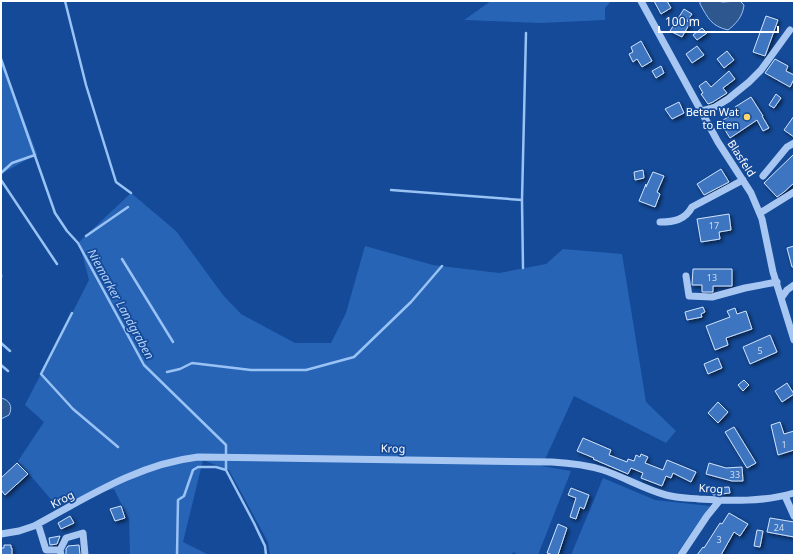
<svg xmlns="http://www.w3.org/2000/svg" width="795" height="556" font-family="'Noto Sans',sans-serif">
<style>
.green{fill:#2764b6}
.water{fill:#2e568f;stroke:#99c2f5}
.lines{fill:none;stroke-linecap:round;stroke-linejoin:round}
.stream{stroke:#99c2f5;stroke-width:2.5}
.building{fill:#3d74c0;stroke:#cfe2fd;filter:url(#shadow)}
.minor{stroke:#a7c7f2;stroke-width:7}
.poi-dot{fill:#ffd869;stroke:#144a98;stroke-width:1.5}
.labels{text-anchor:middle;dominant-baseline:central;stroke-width:3.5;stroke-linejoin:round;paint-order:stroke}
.number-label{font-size:9px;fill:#cedcef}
.poi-label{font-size:11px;fill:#fff;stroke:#144a98;text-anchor:end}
.street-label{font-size:11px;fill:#fff;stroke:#144a98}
.water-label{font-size:12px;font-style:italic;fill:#b4d1f9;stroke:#144a98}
</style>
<defs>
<filter id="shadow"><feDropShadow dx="2" dy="2" stdDeviation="2" flood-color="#0009"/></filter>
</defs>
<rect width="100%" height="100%" fill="#144a98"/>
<path class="green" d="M491 1H611L605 8V20L540 23 464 20Z
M1 58 37 154 1 174Z
M131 193 176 231 223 295 241 314 295 343H331L346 313 365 246 433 265 499 273 546 264 563 249 622 254 646 402 676 431 666 443 574 396 542 466 571 471 538 555H519L513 552 512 555H270L268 542 229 470 203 460 183 542 209 555H130L129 519 114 489 54 503 18 461 44 422 25 405 89 280 79 242Z
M603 478 655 500 710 506 676 555H571Z"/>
<path class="water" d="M700 1H720L722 2 740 1 744 5C743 16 736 24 728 30 711 26 708 18 700 4Z
M1 398C10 400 13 407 9 415L1 419Z"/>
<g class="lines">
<path class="stream" d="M65 1 86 85 116 182 131 193
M1 59 55 213 67 231 78 243 144 365 226 445V470L254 523 265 546 266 555
M1 173 12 163 35 155
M1 180 57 264
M391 190 522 200 526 33
M522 200 523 268
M86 236 128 207
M122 259 173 342
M1 275V277
M72 313 41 374 73 409 118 447
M1 343 10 351
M1 365 8 371
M167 372 180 369 192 363 251 370H306L354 357 411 302 442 266
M177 555 178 500 184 496 193 470 198 467H216L226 470"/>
</g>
<path class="building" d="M654 1H667L671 8 661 14Z
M684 9 692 14 687 21 690 23 682 37 670 31Z
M766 16 778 20 765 56 753 52Z
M702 28 707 33 697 40 693 35Z
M641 41 652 61 642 67 637 59 633 62 629 54 633 52 631 47Z
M697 46 704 55 692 63 686 54Z
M727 51 734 60 724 68 717 59Z
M775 59 788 66 786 71 794 75V79L790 87 765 73Z
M661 66 664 73 656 78 652 71Z
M729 71 735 79 723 88 727 93 713 102 708 104 701 94 703 93 699 86 706 81 711 87Z
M776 94 781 98 774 108 769 105Z
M751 97 763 116H762L769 128 763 131 757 120 730 138 720 122 738 111 735 107Z
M679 102 684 113 672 119 665 109Z
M794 116V137L784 130Z
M794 154V183L784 192 777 197 764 183Z
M721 169 729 182 704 195 697 184Z
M643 170 644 178 635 180 634 172Z
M653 172 664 176 657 192 660 194 655 207 639 201 646 184V187Z
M729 214 731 230 719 232 720 239 701 242 697 219Z
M794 246V267H792L787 248Z
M693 269H732V286H713V292H702V285H692Z
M703 307 705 312 701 314 702 317 687 320 685 312Z
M735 308 737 314 746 311 752 329 726 338 728 345 715 350 706 326 730 317 727 311Z
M770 335 777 352 750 364 743 347Z
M718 358 722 368 708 374 704 364Z
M744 380 749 385 743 391 738 385Z
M787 383 794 394 782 402 775 391Z
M718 402 728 412 718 423 708 413Z
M780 422 784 434 794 431V450L778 455 771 425Z
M734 427 756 463 747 468 725 432Z
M583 438 611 450 609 455 627 462 628 459 634 461 636 455 640 457 641 454 648 457 645 463 663 470 667 460 696 472 691 482 673 473 671 478 666 476 662 486 641 478 643 473 631 468 628 474 593 459 594 458 577 451Z
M17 463 28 474 5 495 1 490V478Z
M709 463 726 468 742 467 743 481H732L706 474Z
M729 487 730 493 713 495 712 488Z
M571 488 589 495 584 509 580 507 576 519 570 517 576 498 568 495Z
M121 506 125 518 115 521 110 509Z
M729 513 748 524 740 536 734 532 721 555H697L703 547 704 548 720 523 722 524Z
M70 516 74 523 61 529 58 523Z
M770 518 794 522V537L767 532Z
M558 524 567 528 558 555H553L547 553Z
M757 530 763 531 760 547 754 546Z
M60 536 57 544 50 545 49 538Z
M4 545H11V548H12V555H1V548H4Z
M79 545 80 555H66V549L68 546Z"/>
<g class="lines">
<path class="minor" d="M641 1 718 142 751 193 762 219 773 272 794 340
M701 111 715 107 728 99 749 82 761 70 790 30
M763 176 787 147 794 143
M760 213 794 192
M660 222C674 222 685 220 692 207L743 180
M686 276 689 296 712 297 745 288 777 282
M782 297 787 290 794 285
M785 496 794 516
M38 524 46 550H60
M1 534 19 531 34 526C86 498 138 464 198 457L552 462C569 463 587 465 603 470 624 477 644 489 666 495 677 498 688 498 699 499 731 501 764 502 794 493
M61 555 60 550 66 538 83 533 85 555
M681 555 707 516 720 500"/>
</g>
<circle class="poi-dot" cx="747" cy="117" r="4"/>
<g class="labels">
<g class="number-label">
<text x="714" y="225">17</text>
<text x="712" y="277">13</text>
<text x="760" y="350">5</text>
<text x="784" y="444">1</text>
<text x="735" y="474">33</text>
<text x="779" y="527">24</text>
<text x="719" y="539">3</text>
</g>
<g class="poi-label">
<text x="739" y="111">Beten Wat<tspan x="739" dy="13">to Eten</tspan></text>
</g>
<g class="street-label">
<text transform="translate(742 158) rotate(57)">Blasfeld</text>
<text transform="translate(393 448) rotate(1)">Krog</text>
<text transform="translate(711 488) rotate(3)">Krog</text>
<text transform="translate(62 499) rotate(-28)">Krog</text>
</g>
<g class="water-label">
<text transform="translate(121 304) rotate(61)">Niemarker Landgraben</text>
</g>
</g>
<rect width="795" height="556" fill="none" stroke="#ffffff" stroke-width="4"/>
<path d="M659 26v6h119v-6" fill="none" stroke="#ffffff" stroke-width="2"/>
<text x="665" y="26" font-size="12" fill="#ffffff" stroke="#144a98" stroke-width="3" paint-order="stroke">100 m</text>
</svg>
